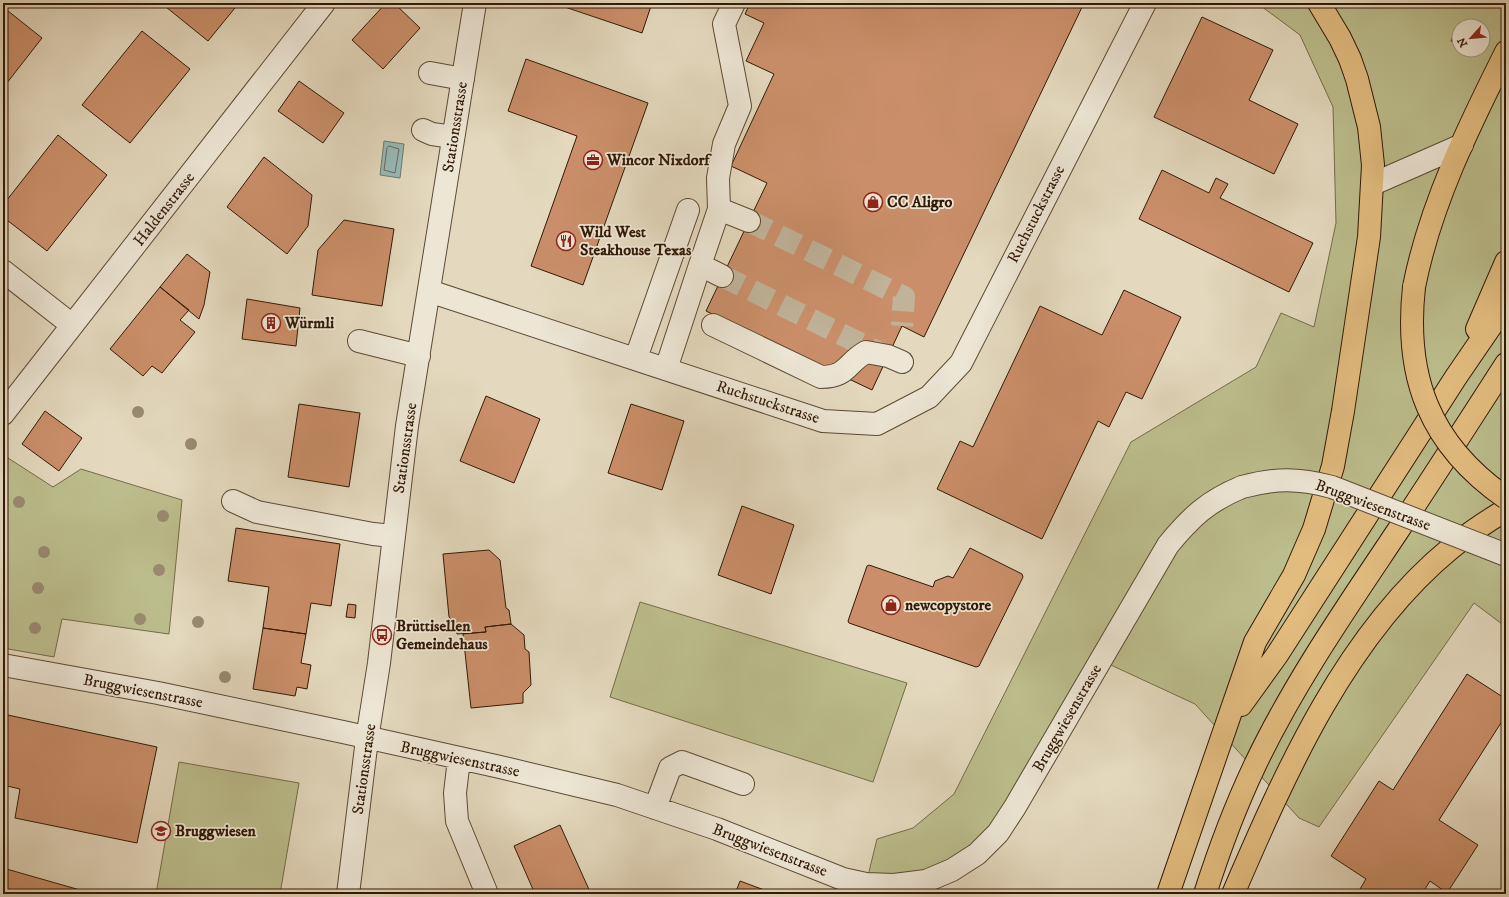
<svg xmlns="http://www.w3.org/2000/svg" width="1509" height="897" font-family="'IM FELL DW Pica',serif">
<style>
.green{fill:#bcbd8c;stroke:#776b48;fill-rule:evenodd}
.water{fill:#96b9b7;stroke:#6e7970}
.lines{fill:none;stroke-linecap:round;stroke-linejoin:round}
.shore{stroke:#64695e;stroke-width:1}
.building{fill:#ca8f6a;stroke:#321905}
.minor-tunnel{stroke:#c0b399;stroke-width:22;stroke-dasharray:22 11;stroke-linecap:butt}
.minor-casing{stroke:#5e4933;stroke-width:24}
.highway-casing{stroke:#321905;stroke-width:24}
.minor{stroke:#ede6d5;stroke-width:22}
.highway{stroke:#e2bc7f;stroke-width:22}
.minor-bridge-casing{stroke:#5e4933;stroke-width:24;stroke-linecap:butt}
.highway-bridge-casing{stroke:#321905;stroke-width:24;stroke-linecap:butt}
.minor-bridge{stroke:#ede6d5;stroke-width:22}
.highway-bridge{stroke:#e2bc7f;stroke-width:22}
.tree{fill:#998a6f}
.labels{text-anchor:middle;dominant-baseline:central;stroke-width:3.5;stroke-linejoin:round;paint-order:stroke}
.street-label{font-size:16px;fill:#321905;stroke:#ede6d5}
.poi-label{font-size:16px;font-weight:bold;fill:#321905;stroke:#ede6d5;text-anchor:start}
</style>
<rect width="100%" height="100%" fill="#e4d9be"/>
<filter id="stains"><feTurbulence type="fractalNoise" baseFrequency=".005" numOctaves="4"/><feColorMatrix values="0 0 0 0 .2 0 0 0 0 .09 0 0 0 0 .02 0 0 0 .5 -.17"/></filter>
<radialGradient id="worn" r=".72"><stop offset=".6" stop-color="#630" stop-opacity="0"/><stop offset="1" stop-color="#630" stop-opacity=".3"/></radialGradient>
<path class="green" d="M1257 3H1506V627L1474 603 1319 827 1299 818 1195 704 1100 660 1015 807 952 870 866 884 877 839 913 828 954 794 1131 442 1256 367 1281 313 1314 327 1336 223 1333 107 1300 35ZM1459 26H1483V50H1459Z
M5 456 53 487 81 469 182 500 169 634 62 619 54 657 3 648V459Z
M640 602 907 683 873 782 610 697Z
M179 762 299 783 280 894H156Z"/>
<path class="water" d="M384 141 404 144 400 178 380 175Z"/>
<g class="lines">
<path class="shore" d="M389 146 399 149 395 173 384 170 387 148Z"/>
</g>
<path class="building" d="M161 3H239L208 41Z
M386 3H394L420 28 383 69 352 40Z
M553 3H652L642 33Z
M750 3H1084L924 337 902 326 872 390 706 311 767 183 731 166 774 74 746 61 764 23 745 14Z
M3 7 42 38 3 88Z
M1202 17 1273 50 1249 100 1298 124 1274 174 1154 117Z
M1459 23 1464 26H1459V45L1451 41Z
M142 31 190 69 130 143 82 105Z
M526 59 648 103 583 285 531 266 577 136 508 111Z
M299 81 344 113 323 143 278 111Z
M58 135 107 175 47 251 3 217V205Z
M264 157 312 195 308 226 287 254 227 207Z
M1162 170 1209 193 1216 178 1228 184 1220 198 1313 243 1289 292 1139 219Z
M344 220 394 229 382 306 312 295 318 250Z
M187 254 210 272 204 305 199 319 160 287Z
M160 287 189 310 180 320 195 332 162 373 152 366 143 376 110 349Z
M1124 290 1181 317 1142 399 1126 392 1109 427 1098 421 1042 539 937 489 960 441 973 447 1040 306 1102 335Z
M247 299 300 308 296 346 242 339Z
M486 396 540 419 514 483 460 461Z
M299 404 360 413 349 487 288 477Z
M631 404 684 421 662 490 608 473Z
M45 411 82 438 59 471 22 444Z
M742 506 794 525 771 594 718 575Z
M236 528 340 544 331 606 311 603 306 634 263 628 269 587 228 581Z
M970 548 1022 574 1023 577 979 666 976 667 849 623 848 621 867 566 869 565 933 587 935 581 948 576 953 578Z
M489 550 500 560 506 608 509 610 511 624 485 627 486 632 457 634 455 623 449 617 443 554Z
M348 604 356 605 355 618 346 617Z
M511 624 524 635 525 649 529 652 531 685 523 693V703L471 708 463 634 486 632 485 627Z
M263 628 306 634 301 663 311 665 307 689 297 687 295 696 253 689Z
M1467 674 1506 699V715L1439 820 1478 845 1447 893 1430 881 1422 894H1357L1366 879 1331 856 1379 781 1393 790Z
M3 714 157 747 137 843 15 818 20 789 3 785Z
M560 825 591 894H535L514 846Z
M3 868 94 894H3Z
M740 881 775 894H735Z"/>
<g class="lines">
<path class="minor-tunnel" d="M749 221 904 297 902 326
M722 276 886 356"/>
<defs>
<path id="minor" d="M430 73 463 79
M423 130 432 134 453 137
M1373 184 1462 145
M719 209 749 221
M3 271 72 325
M722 276 700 265 719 209 718 178 724 144 740 106 724 24 734 3
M429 291 823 421 877 424 929 397 961 363 1145 3
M713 325 821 377C848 377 846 363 866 352L888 356 902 362
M359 341 419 356
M636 358 688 210
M666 369 700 265
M3 414 324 3
M233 501 257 512 373 534 393 536
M3 665 158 693 343 732 500 767 617 795 717 829 843 879 866 884 894 885 926 881 952 870 977 854 998 833 1015 807 1168 545C1191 517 1208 501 1242 487
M459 759 455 793 457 821 487 894
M655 808 670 768 682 762 743 784
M348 894 367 739 379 663 407 426 475 3"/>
<path id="highway" d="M1414 287C1430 205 1469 126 1506 52
M1477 329 1506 262
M1241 705 1277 655 1456 377 1506 304
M1168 894 1255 642 1294 575 1314 529 1333 466 1343 411 1369 237 1373 165 1369 127 1357 79 1350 59 1340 38 1319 3
M1205 894C1219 850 1235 807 1255 765 1294 683 1347 607 1397 532 1434 476 1470 420 1506 364
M1233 894C1286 771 1346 634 1451 548 1468 534 1487 521 1506 510"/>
</defs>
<use href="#minor" class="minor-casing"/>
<use href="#highway" class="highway-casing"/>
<use href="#minor" class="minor"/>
<use href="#highway" class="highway"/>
<defs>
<path id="minor-bridge" d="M1242 487C1276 478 1298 478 1332 487L1506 555"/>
<path id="highway-bridge" d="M1414 287C1404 378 1430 445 1506 498"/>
</defs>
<use href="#minor-bridge" class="minor-bridge-casing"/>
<use href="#highway-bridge" class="highway-bridge-casing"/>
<use href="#minor-bridge" class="minor-bridge"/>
<use href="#highway-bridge" class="highway-bridge"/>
</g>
<g class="tree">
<circle cx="138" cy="412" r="6"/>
<circle cx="191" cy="444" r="6"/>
<circle cx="19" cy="502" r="6"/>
<circle cx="163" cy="516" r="6"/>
<circle cx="44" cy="552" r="6"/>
<circle cx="159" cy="570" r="6"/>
<circle cx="38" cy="588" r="6"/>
<circle cx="140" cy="619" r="6"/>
<circle cx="198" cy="622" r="6"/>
<circle cx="35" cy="628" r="6"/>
<circle cx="225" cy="677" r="6"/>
</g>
<defs>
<symbol id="office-ring" viewBox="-11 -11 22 22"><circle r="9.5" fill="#ede6d5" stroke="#8f2418" stroke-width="1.5"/><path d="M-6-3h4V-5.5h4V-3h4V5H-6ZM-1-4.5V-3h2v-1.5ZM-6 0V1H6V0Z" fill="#8f2418"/></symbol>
<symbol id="shop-ring" viewBox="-11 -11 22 22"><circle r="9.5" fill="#ede6d5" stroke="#8f2418" stroke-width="1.5"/><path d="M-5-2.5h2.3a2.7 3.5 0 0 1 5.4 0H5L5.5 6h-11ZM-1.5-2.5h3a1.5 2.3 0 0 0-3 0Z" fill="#8f2418"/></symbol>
<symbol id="restaurant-ring" viewBox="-11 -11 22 22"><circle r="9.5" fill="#ede6d5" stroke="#8f2418" stroke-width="1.5"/><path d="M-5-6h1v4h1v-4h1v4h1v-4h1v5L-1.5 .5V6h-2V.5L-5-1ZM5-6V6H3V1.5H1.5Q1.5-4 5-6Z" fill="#8f2418"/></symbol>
<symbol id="building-ring" viewBox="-11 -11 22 22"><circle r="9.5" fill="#ede6d5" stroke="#8f2418" stroke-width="1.5"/><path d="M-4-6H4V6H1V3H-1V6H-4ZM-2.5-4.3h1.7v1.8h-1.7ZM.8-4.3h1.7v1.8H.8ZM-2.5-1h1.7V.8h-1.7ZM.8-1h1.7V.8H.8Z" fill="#8f2418"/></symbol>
<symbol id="bus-ring" viewBox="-11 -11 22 22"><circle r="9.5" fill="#ede6d5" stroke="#8f2418" stroke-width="1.5"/><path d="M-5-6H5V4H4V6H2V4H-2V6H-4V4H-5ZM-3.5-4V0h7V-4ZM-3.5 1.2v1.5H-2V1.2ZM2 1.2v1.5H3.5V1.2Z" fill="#8f2418"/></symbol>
<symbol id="school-ring" viewBox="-11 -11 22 22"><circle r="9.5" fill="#ede6d5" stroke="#8f2418" stroke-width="1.5"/><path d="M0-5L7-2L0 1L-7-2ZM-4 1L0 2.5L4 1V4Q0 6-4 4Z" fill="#8f2418"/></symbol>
</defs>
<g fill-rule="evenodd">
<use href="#office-ring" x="582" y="149" width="22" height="22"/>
<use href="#shop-ring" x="862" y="191" width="22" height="22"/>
<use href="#restaurant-ring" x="555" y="230" width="22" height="22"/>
<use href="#building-ring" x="260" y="312" width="22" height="22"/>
<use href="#shop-ring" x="880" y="594" width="22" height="22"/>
<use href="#bus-ring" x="371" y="624" width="22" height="22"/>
<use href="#school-ring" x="150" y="820" width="22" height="22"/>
</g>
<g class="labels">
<g class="street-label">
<text transform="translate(455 127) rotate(-81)">Stationsstrasse</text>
<text transform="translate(164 209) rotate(-52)">Haldenstrasse</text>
<text transform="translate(1036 214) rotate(-63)">Ruchstuckstrasse</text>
<text transform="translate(768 402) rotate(18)">Ruchstuckstrasse</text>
<text transform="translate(405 448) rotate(-82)">Stationsstrasse</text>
<text transform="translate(1373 505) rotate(20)">Bruggwiesenstrasse</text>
<text transform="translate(143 691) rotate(11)">Bruggwiesenstrasse</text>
<text transform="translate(1067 718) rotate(-60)">Bruggwiesenstrasse</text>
<text transform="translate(460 759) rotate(12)">Bruggwiesenstrasse</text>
<text transform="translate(364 769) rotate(-82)">Stationsstrasse</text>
<text transform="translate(770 850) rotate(21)">Bruggwiesenstrasse</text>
</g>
<g class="poi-label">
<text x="607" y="160">Wincor Nixdorf</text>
<text x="887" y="202">CC Aligro</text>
<text x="580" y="232">Wild West<tspan x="580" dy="18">Steakhouse Texas</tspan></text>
<text x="285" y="323">Würmli</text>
<text x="905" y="605">newcopystore</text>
<text x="396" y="626">Brüttisellen<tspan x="396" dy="18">Gemeindehaus</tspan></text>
<text x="175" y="831">Bruggwiesen</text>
</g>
</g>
<rect width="1509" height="897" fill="none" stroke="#e4d9be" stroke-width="16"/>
<rect x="4" y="4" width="1501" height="889" fill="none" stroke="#321905" stroke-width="2"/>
<rect x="8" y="8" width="1493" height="881" fill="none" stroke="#321905"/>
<g transform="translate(1471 38) rotate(243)"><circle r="19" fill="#ede6d5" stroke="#a29482"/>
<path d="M0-3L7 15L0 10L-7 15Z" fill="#8f2418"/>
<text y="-6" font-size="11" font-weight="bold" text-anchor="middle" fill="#321905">N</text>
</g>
<rect width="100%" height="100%" filter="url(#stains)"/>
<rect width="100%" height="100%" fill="url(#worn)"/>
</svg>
